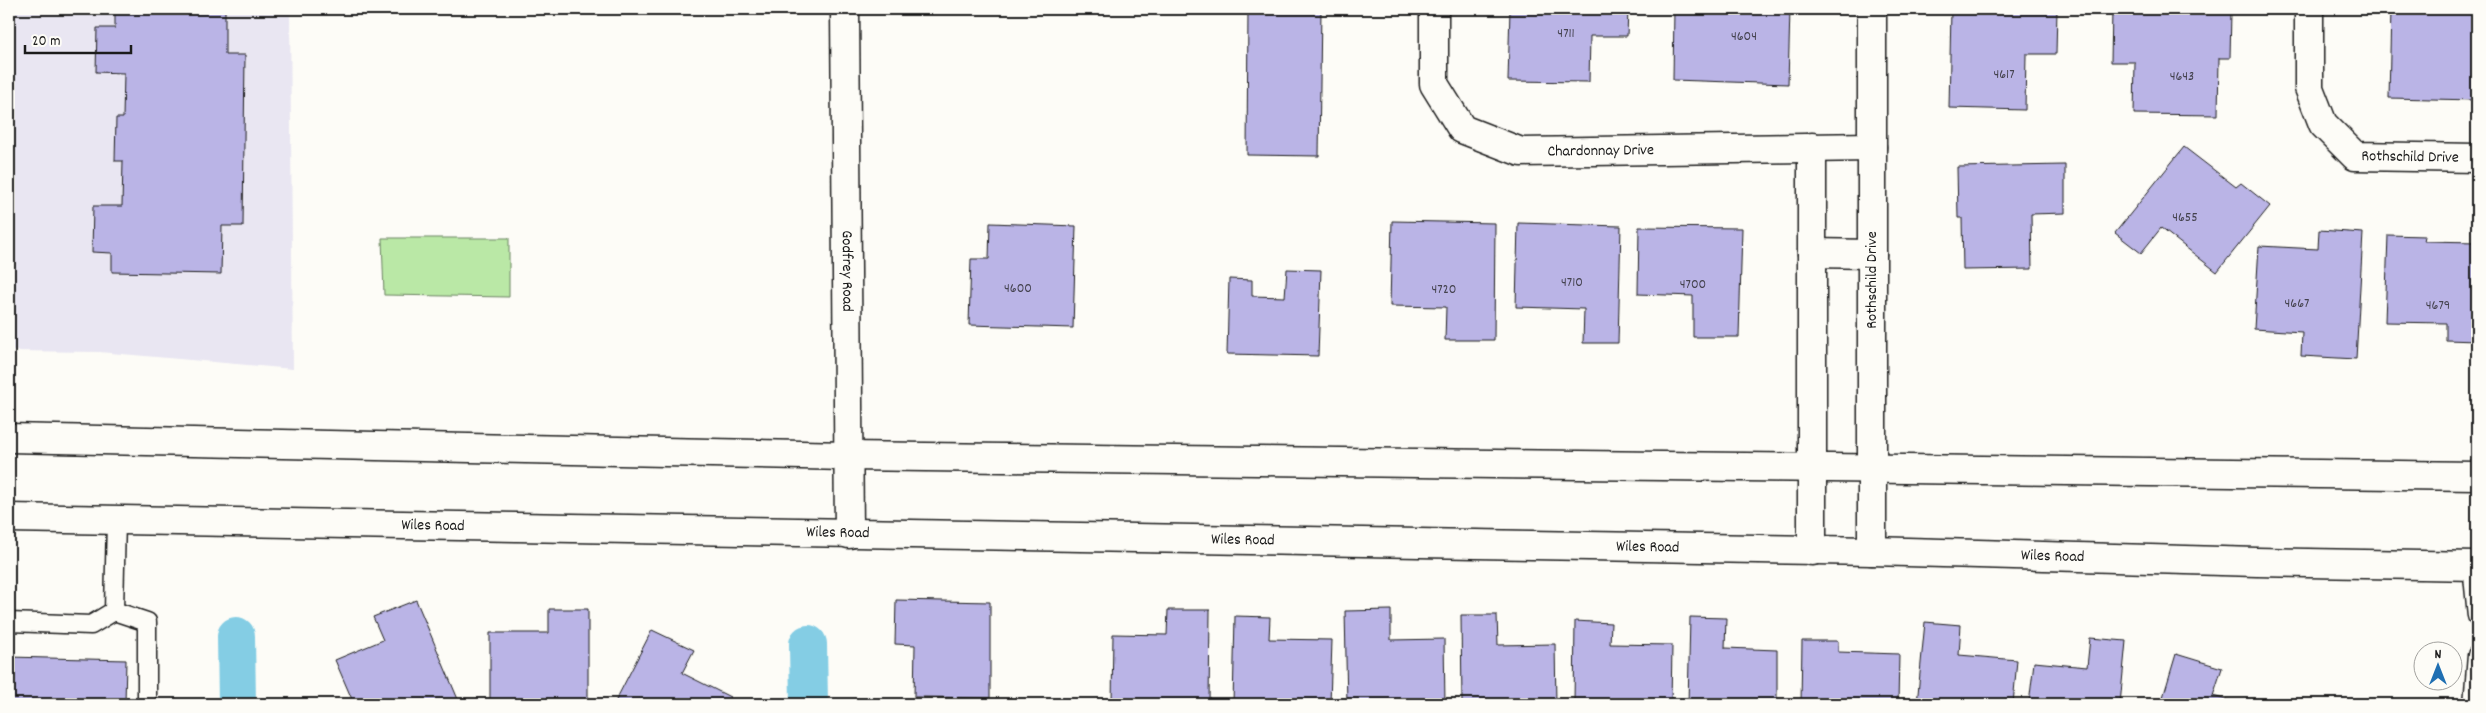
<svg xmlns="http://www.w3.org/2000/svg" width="2486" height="713" font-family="Dekko,sans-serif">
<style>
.built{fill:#e9e6f2}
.green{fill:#bae8a6;stroke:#6b8261}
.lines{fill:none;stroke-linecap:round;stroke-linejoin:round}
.canal{stroke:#84cde4;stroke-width:38}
.building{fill:#bab4e6;stroke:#1c1c1c}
.lane-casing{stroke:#1c1c1c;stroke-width:21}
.street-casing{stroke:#1c1c1c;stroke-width:31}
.secondary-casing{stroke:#1c1c1c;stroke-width:31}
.lane{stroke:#fdfcf7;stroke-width:18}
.street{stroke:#fdfcf7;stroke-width:28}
.secondary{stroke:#fdfcf7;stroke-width:28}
.labels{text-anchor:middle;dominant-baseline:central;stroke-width:5;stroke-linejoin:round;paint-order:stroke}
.number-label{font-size:14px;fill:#44424e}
.street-label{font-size:16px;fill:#1c1c1c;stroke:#fdfcf7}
</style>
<rect width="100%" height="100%" fill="#fdfcf7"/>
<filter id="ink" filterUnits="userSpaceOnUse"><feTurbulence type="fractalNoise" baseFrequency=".02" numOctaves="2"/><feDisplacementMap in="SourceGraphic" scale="10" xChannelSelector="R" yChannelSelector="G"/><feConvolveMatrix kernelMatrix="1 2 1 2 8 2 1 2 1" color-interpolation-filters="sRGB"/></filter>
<g filter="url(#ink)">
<path class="built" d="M9 9H290L293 369 99 352 9 351Z"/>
<path class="green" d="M382 238H509V297L384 295Z"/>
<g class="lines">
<path class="canal" d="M236 636 237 704
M808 644 809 704"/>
</g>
<path class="building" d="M115 9H225V55H245L243 226H222L221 274 112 272V253L92 252 93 206H122L123 161H115L116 118H123L124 73 96 72 97 28H115Z
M1248 9H1321L1319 156 1247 155Z
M1510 9H1628L1627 36H1590L1589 82 1508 81Z
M1674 9H1790L1788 84 1673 80Z
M1951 9H2057L2056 54H2026L2025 110 1949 108Z
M2391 9H2477L2474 100 2389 98Z
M2112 10 2231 12 2230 58H2219L2218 115 2134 114 2135 62H2111Z
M2184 147 2236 187 2241 183 2270 206 2217 272 2161 228 2141 253 2115 233Z
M2065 165V213L2031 214 2032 269 1963 270 1962 218H1958L1957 167Z
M1392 221 1495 223 1494 340H1445L1446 307 1390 306Z
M990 223 1076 226 1073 328 969 325 971 259H989Z
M1518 223 1621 226 1618 343H1583L1584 309 1516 307Z
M1639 227 1742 228 1739 337H1693V296L1638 294Z
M2319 230 2363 233 2356 359 2301 356 2302 332 2254 329 2259 246 2318 249Z
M2388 235 2425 236 2424 241 2477 242V341L2446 340V323L2385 322Z
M1287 269 1321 270 1318 356 1227 354 1229 279 1252 280V296L1285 297Z
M416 600 460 704H354L335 660 383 640 373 617Z
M896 600 990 602V698L914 697 915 645 895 644Z
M549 609H588V704H490V633H549Z
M1168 610H1210L1209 704H1112L1113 634 1167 635Z
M1391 610V640L1444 639 1445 704H1347L1345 611Z
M1461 615H1497L1498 645 1555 644 1556 704H1462Z
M1235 616 1270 617 1269 639 1332 640 1330 704H1233Z
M1690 617 1726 618 1725 648 1777 650V704H1688Z
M1575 621 1611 623 1610 644 1672 645 1671 704H1574Z
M1925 622 1961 625 1959 655 2017 660 2013 704H1917Z
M652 630 694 650 682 673 730 697 726 704H614Z
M2090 638 2126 641 2120 704H2029L2034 662 2087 667Z
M1802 641H1838V652L1899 654 1898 704H1801Z
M2176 654 2222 668 2213 696 2240 704H2161Z
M9 657 126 660 125 704H9Z"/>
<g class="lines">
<defs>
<path id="lane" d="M2472 566 2477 616
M114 611 147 622V704
M9 622 91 625 114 611 116 519
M2473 704 2477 655"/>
<g id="street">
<path id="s1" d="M845 9 849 534"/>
<path id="s2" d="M1434 9V84L1462 129 1521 152 1872 147"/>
<path d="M1872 9V551"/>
<path id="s3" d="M2309 9V88L2323 124 2355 156 2477 158"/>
<path d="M1812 147V551"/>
<path d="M1812 253 1872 254"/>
</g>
<g id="secondary">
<path d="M9 438 847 456 2477 476"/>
<path id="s4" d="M9 518 1872 551 2257 562 2477 566"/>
</g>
</defs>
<use href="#lane" class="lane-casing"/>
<use href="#street" class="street-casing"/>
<use href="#secondary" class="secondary-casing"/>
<use href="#lane" class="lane"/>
<use href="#street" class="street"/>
<use href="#secondary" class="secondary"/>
</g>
</g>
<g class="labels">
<g class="number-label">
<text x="1566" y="34">4711</text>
<text x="1744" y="37">4604</text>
<text x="2004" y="75">4617</text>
<text x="2182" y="77">4643</text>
<text x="2185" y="218">4655</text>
<text x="1572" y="283">4710</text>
<text x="1693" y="285">4700</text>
<text x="1018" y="289">4600</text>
<text x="1444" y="290">4720</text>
<text x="2297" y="304">4667</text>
<text x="2438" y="306">4679</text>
</g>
<g class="street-label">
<text stroke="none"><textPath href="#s2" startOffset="271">Chardonnay Drive</textPath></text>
<text stroke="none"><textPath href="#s3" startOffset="218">Rothschild Drive</textPath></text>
<text stroke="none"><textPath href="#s1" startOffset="262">Godfrey Road</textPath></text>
<text transform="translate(1872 280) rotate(-90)">Rothschild Drive</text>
<text stroke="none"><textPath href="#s4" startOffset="424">Wiles Road</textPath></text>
<text stroke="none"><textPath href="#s4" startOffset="829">Wiles Road</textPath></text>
<text stroke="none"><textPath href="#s4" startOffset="1234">Wiles Road</textPath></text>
<text stroke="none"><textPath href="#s4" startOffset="1639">Wiles Road</textPath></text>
<text stroke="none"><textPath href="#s4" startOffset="2044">Wiles Road</textPath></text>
</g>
</g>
<rect width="2486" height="713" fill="none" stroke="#fdfcf7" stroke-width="30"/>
<rect x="15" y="15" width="2456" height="683" fill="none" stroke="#1c1c1c" stroke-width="2" filter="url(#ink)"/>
<g transform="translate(2438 666)"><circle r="24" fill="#fdfcf7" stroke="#a3a29f"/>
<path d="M0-4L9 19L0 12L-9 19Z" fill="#1f6fb2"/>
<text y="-8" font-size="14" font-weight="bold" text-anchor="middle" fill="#1c1c1c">N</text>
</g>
<path d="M25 45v8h106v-8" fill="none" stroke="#1c1c1c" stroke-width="2.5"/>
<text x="32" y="45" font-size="15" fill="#1c1c1c" stroke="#fdfcf7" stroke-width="4" paint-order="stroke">20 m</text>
</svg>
